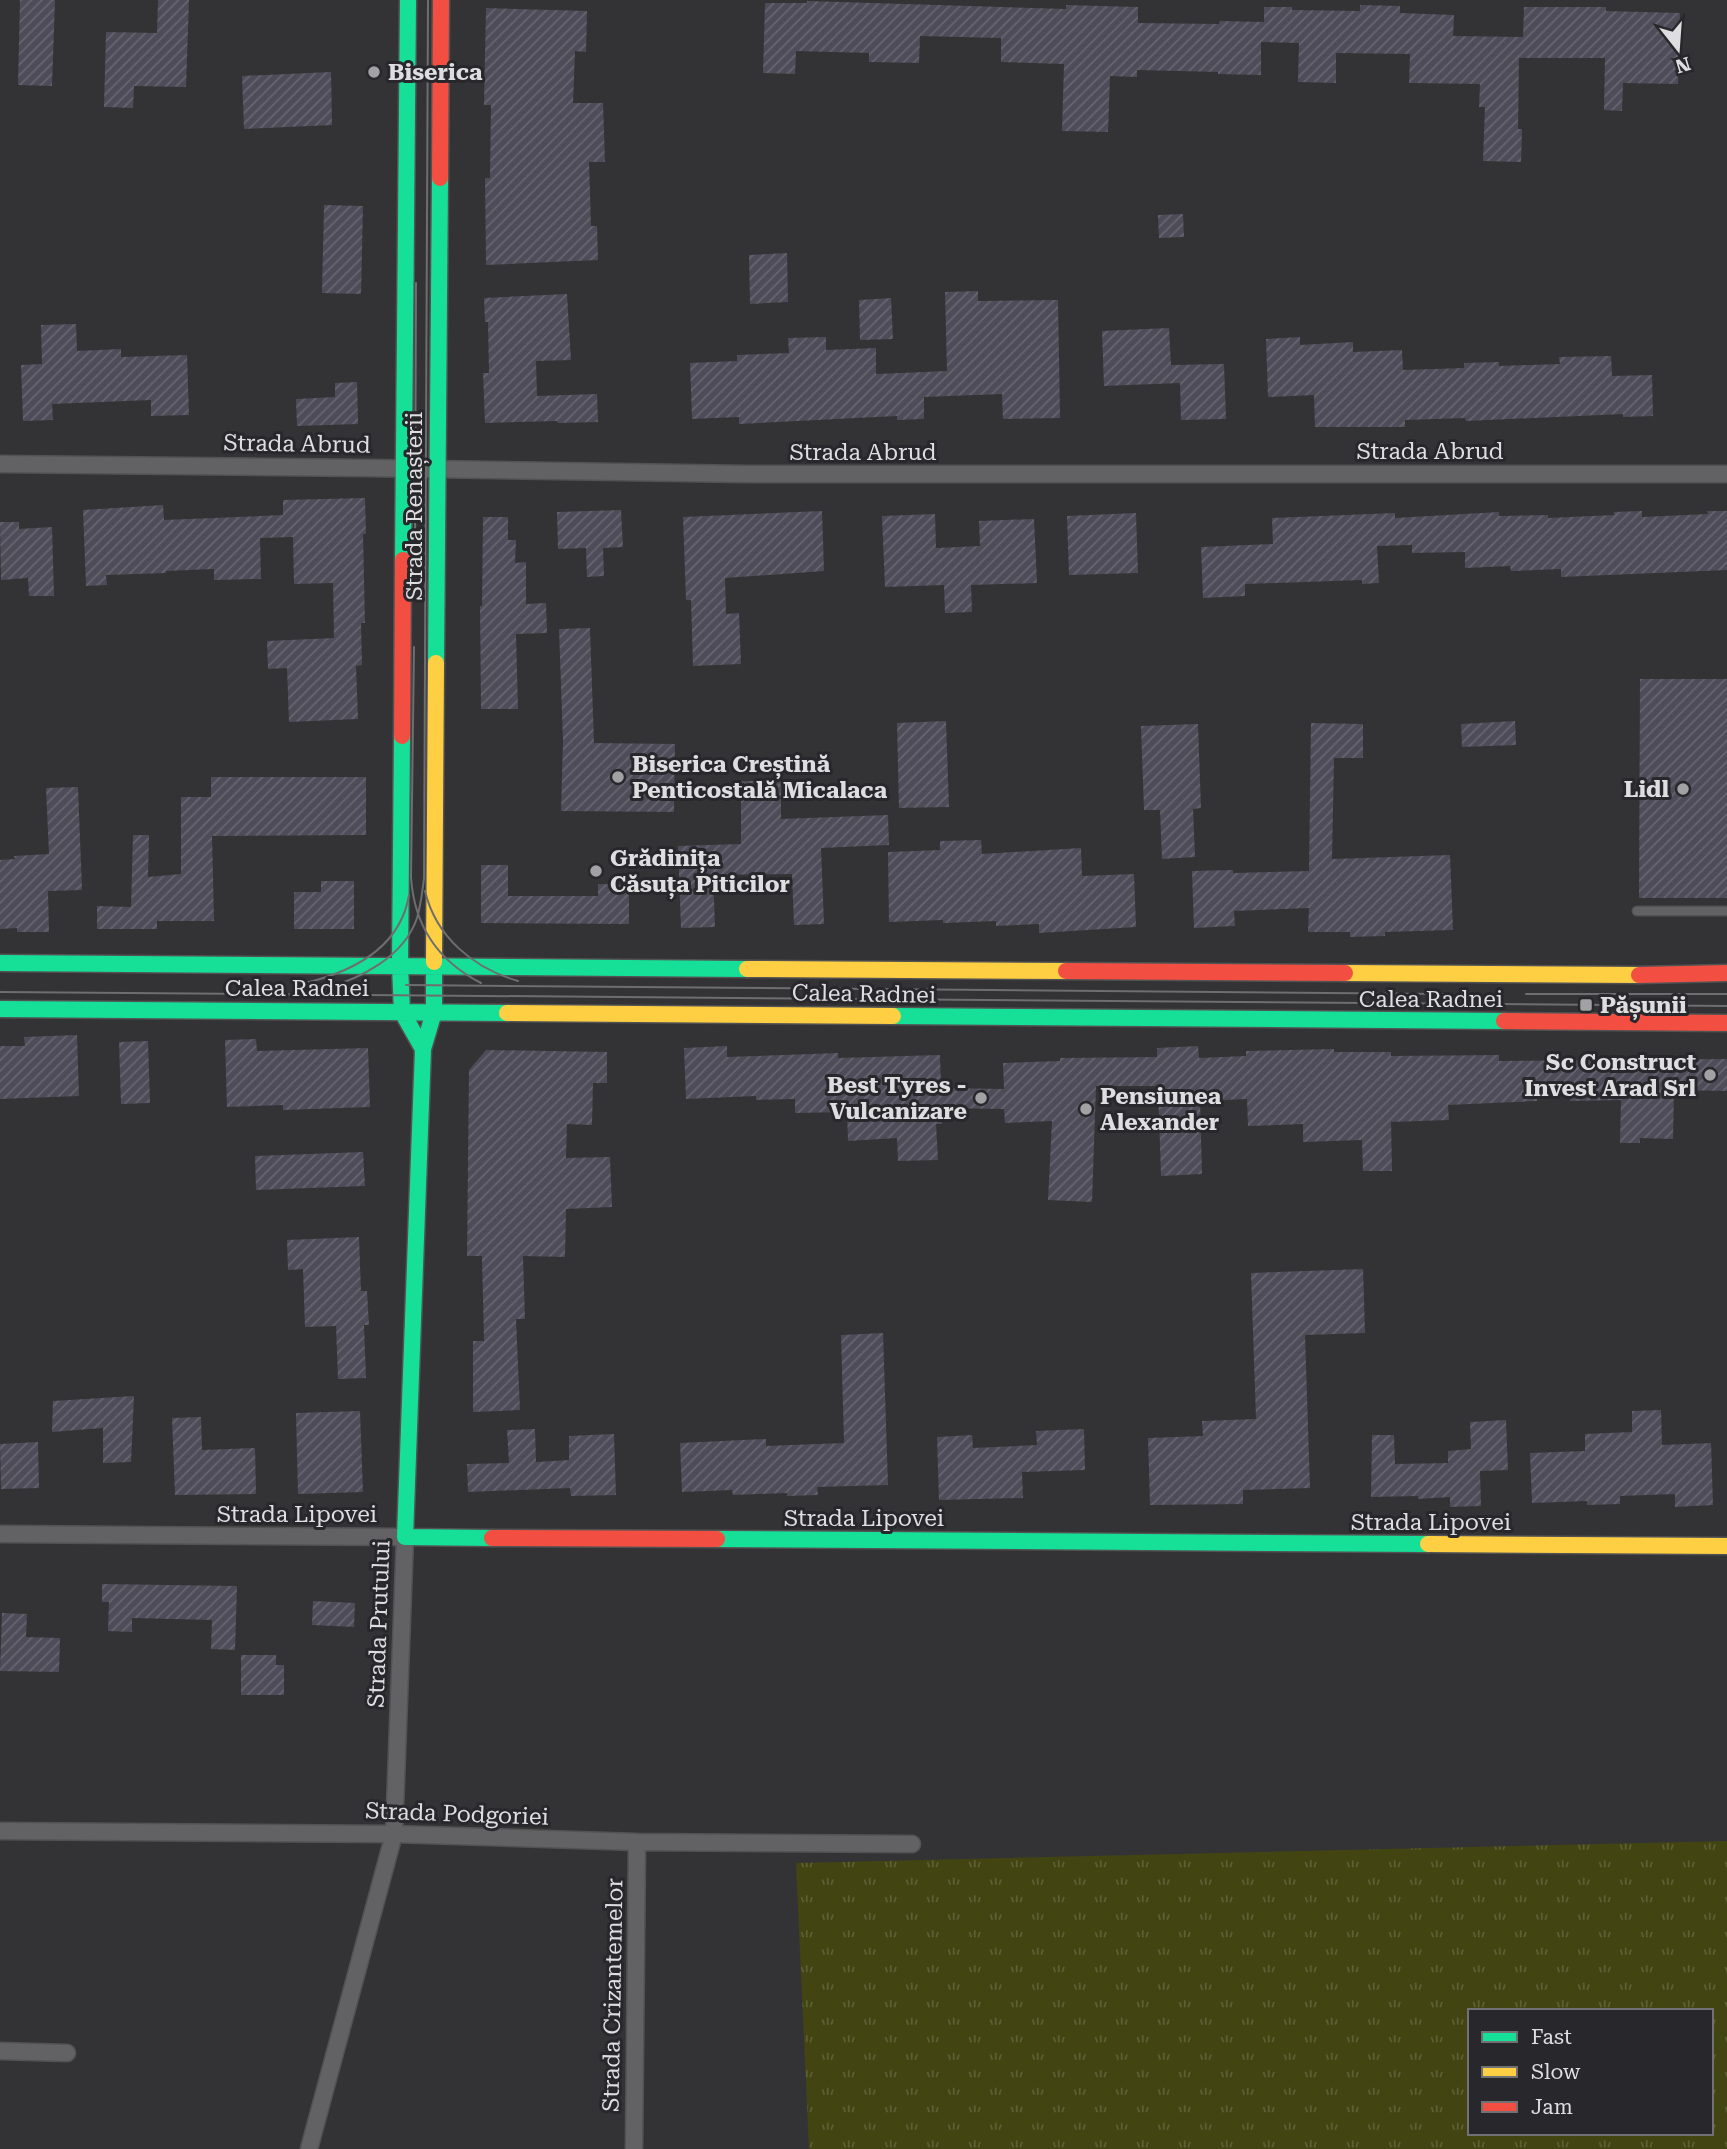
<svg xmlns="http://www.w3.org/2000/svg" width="1727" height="2149" font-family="'Roboto Serif',serif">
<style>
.grass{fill:url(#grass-tufts);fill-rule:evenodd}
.building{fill:url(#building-hatch)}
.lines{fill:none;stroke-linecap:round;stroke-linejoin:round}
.lane-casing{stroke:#525253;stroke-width:11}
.street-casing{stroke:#525253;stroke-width:19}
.fast-casing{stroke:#525253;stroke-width:19}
.slow-casing{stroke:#525253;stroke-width:19}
.jam-casing{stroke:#525253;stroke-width:19}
.lane{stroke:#626264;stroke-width:8}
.street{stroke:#626264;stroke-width:16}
.fast{stroke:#16e098;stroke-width:16}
.slow{stroke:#ffcf43;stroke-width:16}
.jam{stroke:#f24e42;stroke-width:16}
.tram{stroke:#6e6e70;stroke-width:2}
.poi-dot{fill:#a2a2a4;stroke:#28282c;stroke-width:2.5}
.labels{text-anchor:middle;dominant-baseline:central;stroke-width:6;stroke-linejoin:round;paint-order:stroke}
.poi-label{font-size:23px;font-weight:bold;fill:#dedee0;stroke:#28282c;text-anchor:start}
.street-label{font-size:23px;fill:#dedee0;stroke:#28282c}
</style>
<defs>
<pattern id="grass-tufts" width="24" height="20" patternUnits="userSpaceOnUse" patternTransform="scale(1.75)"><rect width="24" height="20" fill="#424412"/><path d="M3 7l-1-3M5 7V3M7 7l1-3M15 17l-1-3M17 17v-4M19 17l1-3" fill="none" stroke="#5d5f34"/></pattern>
<pattern id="building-hatch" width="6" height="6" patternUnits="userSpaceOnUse" patternTransform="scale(1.75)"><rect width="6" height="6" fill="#4d4c58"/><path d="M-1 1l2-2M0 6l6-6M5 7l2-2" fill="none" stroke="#666570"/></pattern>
</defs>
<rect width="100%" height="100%" fill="#333335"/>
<path class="grass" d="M1727 1841V2149H809L796 1863ZM1470 2011H1711V2133H1470Z"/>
<path class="building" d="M20 0H55L52 86 18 85Z
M158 0H189L186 87 134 86 133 108 104 107 106 32 157 33Z
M807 1 1066 9V5L1138 7V23L1219 24 1220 21 1264 22V7H1292V10L1360 11V5L1400 6V13L1454 15 1453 36 1523 37 1524 7H1606V11L1680 13 1678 84 1623 83 1622 111 1604 110 1605 58H1519L1518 129H1522L1521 162 1483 161 1485 107H1479L1480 84 1409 83 1410 54 1336 53V83L1298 82 1299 43 1261 42V75L1218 74V72L1137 70V77L1110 76 1108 132 1062 131 1064 64 1001 62V38L920 36 919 63 869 62V53L796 51 795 74 763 73 765 3H807Z
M486 8 587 11 586 52 575 51 573 103H603L605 162H589L591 226H597L598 260 486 265 485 178H490L491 105H484Z
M331 72 332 125 244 129 242 76Z
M324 205 363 206 361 294 322 293Z
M1183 214 1184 237 1159 238 1158 215Z
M787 253 788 302 750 304 749 255Z
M978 291V301L1058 300 1060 418 1003 419 1002 394 924 397V419L897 420V416L739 424V417L692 419 690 363 737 361V355L789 353 788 338 826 337V350L876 348V374L947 371 945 292Z
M567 294 571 360 536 361 537 396 597 394 598 422 558 423 557 421 485 423 483 373H489L488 322H485L484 298Z
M891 298 893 339 860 340 859 300Z
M76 324 77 351 121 349V357L187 355 189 415 151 416V400L52 404 53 420 23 421 21 365 42 364 41 325Z
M1169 328 1171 365 1224 364 1226 419 1181 420 1180 383 1104 386 1102 331Z
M1300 337V345L1353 342V352L1402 350 1403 370 1464 368V363L1499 362V366L1560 364 1559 357 1611 356 1612 376 1652 375 1653 416 1623 417V414L1466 421 1465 418 1405 420V427H1315L1314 395 1268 397 1266 339Z
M357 382 358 424 297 426 296 399 335 397V383Z
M365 498 366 534H363L365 623H361L362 665 356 666 358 719 289 722 287 668 268 669 267 641 334 638 333 583 294 584 293 537 260 538 261 579 214 580V569L166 571V573L106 575 107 585 86 586 83 510 163 505 164 520 283 515V500Z
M621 510 623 547 603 548 604 576 587 577 586 548 558 549 557 512Z
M822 511 824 571 725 578 726 614 739 613 741 664 693 666 691 600H686L683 517Z
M1642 511V517L1708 514 1707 511H1727V570L1561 577V569L1511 571 1510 566 1465 568V552L1412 553V545L1377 546 1379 583 1362 584V580L1245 584V596L1203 598 1201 547 1273 544 1272 518 1395 513V518L1499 512V516L1548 515V518L1614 515V512Z
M1136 513 1138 573 1069 575 1067 516Z
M935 514 936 548 980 546 979 521 1034 519 1037 583 971 585 972 612 945 613 944 585 885 587 882 516Z
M483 517H508V540H516L515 563 526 562V604L546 603 547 633 516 634 518 709H481L480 606H482Z
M0 522H19V529L52 527 54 596H29L28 578 1 580Z
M590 628 594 743 675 744 674 812 561 811 563 742 559 629Z
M1640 679H1727V898H1639Z
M946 721 949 807 899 808 897 723Z
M1515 721 1516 745 1462 747 1461 724Z
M1311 723 1363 724V758H1334L1332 859 1450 855 1453 930 1385 932V936L1350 937V932H1308L1309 908 1234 911 1235 926 1194 928 1192 871 1233 870V873L1309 871Z
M1198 724 1201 808 1193 809 1195 857 1162 859 1160 810H1144L1141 726Z
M211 777H366V835L212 836 214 921H157V929H97V906L131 907 133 835H149L148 877 181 874V797H211Z
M741 781H781V819L888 815 889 845 821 848 824 924 794 925 792 874 713 875 715 927 681 928 678 846 741 844Z
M78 787 82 890 48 891 49 932H17V928L0 929V860L15 859 14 856 49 854 46 788Z
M981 840 982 854 1081 848 1082 876 1134 874 1136 927 1039 933V924L996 926V921L943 923V920L889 922 888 852 940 850V841Z
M481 865H508V896H598V884L629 885V924L481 923Z
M321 881H354V929H294V892H321Z
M77 1035 79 1096 0 1099V1046H25L24 1037Z
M256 1039 257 1051 368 1048 370 1107 283 1110V1105L227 1107 225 1040Z
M148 1041 150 1103 121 1104 119 1042Z
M727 1046V1057L838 1053V1058L940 1055 941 1088 1004 1089 1003 1063 1060 1061V1058L1157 1057V1048L1198 1046 1199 1058 1246 1056V1051L1334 1049V1052H1391V1056L1499 1055V1061L1727 1059V1091L1674 1090 1673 1139 1640 1138V1143H1620L1621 1100 1570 1101V1087L1537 1088V1101L1448 1105 1449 1120 1391 1122 1392 1171H1363L1362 1140 1303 1142V1124L1248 1126 1247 1099 1200 1101 1202 1174 1161 1176 1158 1086H1096L1092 1202 1048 1200 1052 1121 1005 1123 1004 1109 942 1108V1124H936L938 1160 898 1161 897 1138 848 1141 847 1112 795 1113V1099L756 1100V1096L686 1099 684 1048Z
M486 1050 607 1052V1083H593L592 1125 567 1124 566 1158 610 1157 612 1207 566 1209 565 1257 523 1256 525 1319H516L520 1410 473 1412V1341H484L482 1256H467L469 1070Z
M363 1152 365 1186 256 1190 255 1156Z
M359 1237 361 1291H367L369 1325H364L366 1378 338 1379 336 1326 305 1327 303 1269 288 1270 287 1240Z
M1363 1269 1365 1333 1305 1335 1310 1488 1243 1490V1504L1150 1505 1148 1438 1203 1436 1202 1421 1256 1419 1251 1273Z
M883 1333 888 1485 817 1487 818 1495 787 1496V1493L733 1495 732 1490 682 1492 680 1443 766 1439V1446L844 1443 841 1335Z
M134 1396 131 1462 103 1463V1428L52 1432 53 1401Z
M1661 1410 1662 1445 1711 1443 1713 1505 1675 1507V1494L1620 1496V1504L1587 1505V1501L1532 1503 1530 1453 1585 1451V1434L1632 1432V1411Z
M360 1411 363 1492 298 1494 296 1413Z
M201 1417 202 1450 255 1448 256 1494 175 1495 172 1418Z
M1506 1420 1508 1470 1480 1471 1481 1506 1450 1507V1497L1418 1499V1496L1371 1497 1372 1435H1394L1395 1464 1448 1463V1451L1471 1449 1470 1422Z
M535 1429 536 1462 569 1460V1436L614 1434 616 1495 571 1496 570 1488 468 1492 467 1464 509 1463 507 1430Z
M1084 1429 1085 1470 1022 1472 1023 1498 939 1500 937 1437 972 1435 973 1448 1037 1445 1036 1431Z
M38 1442 39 1488 1 1489 0 1444Z
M102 1584 237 1586 235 1650 211 1649 212 1620 132 1618V1632L108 1631 109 1602H102Z
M313 1601 355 1603 354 1627 312 1625Z
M2 1613 27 1614 26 1637 60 1638 59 1672 0 1671Z
M241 1655H276V1665H284V1695H241Z"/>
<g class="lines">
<defs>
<path id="lane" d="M1637 911H1727"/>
<path id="street" d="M0 464 367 468 746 474H1727
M0 1534 405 1537 394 1834 309 2149
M0 1831 394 1834 637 1842 912 1844
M0 2051 67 2053
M634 2149 637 1842"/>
<path id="fast" d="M403 560 408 0
M436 663 440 178
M402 736 400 966 402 1012 423 1049
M434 962V1012L423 1049 405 1537 492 1538
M0 963 747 969
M0 1009 507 1013
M893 1016 1504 1021
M717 1539 1428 1544"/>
<path id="slow" d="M434 962 436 663
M747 969 1066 971
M1345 973 1639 975
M507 1013 893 1016
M1428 1544 1727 1546"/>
<path id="jam" d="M440 178 441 0
M402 736 403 560
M1066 971 1345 973
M1639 975 1727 973
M1504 1021 1727 1023
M492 1538 717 1539"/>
</defs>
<use href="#lane" class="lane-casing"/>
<use href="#street" class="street-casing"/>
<use href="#fast" class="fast-casing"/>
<use href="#slow" class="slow-casing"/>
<use href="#jam" class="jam-casing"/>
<use href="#lane" class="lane"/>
<use href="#street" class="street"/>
<use href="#fast" class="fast"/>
<use href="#slow" class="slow"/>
<use href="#jam" class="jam"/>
<path class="tram" d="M415 539 416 283
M414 647 411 877C414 925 438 961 481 983
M425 891C436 937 473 968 518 981
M301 984C350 973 400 949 409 895
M406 985 1445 994
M323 989C360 979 404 957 417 918 421 905 422 892 424 879L428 0
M0 992 1727 1006
M1526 994H1727"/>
</g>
<g class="poi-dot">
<circle cx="374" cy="72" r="7"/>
<circle cx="618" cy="777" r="7"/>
<circle cx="1683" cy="789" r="7"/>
<circle cx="596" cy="871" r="7"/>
<rect x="1579" y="998" width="14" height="14" rx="3.5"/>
<circle cx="1710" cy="1075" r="7"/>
<circle cx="981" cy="1098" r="7"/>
<circle cx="1086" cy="1109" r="7"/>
</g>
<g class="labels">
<g class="poi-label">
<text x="388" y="72">Biserica</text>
<text x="632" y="764">Biserica Creștină<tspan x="632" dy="26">Penticostală Micalaca</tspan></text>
<text x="1669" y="789" text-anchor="end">Lidl</text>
<text x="610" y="858">Grădinița<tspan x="610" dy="26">Căsuța Piticilor</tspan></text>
<text x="1600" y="1005">Pășunii</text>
<text x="1696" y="1062" text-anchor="end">Sc Construct<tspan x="1696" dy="26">Invest Arad Srl</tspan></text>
<text x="967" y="1085" text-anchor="end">Best Tyres -<tspan x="967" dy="26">Vulcanizare</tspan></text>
<text x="1100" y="1096">Pensiunea<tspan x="1100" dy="26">Alexander</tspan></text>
</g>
<g class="street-label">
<text transform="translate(297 444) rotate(1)">Strada Abrud</text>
<text x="1430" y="451">Strada Abrud</text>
<text x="863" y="452">Strada Abrud</text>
<text transform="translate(414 506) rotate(-90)">Strada Renașterii</text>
<text x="297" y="988">Calea Radnei</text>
<text transform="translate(864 994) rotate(1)">Calea Radnei</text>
<text x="1431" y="999">Calea Radnei</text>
<text x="297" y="1514">Strada Lipovei</text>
<text x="864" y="1518">Strada Lipovei</text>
<text x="1431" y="1522">Strada Lipovei</text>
<text transform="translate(379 1624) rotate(-88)">Strada Prutului</text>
<text transform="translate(457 1814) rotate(2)">Strada Podgoriei</text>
<text transform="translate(613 1995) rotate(-89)">Strada Crizantemelor</text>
</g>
</g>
<rect x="1468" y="2009" width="245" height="126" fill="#28282c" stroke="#717174" stroke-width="2"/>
<rect x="1482" y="2032" width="35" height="10" fill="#16e098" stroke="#717174" stroke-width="2"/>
<text x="1531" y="2044" font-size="21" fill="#dedee0">Fast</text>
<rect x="1482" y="2067" width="35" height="10" fill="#ffcf43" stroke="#717174" stroke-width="2"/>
<text x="1531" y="2079" font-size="21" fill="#dedee0">Slow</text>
<rect x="1482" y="2102" width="35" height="10" fill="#f24e42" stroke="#717174" stroke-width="2"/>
<text x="1531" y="2114" font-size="21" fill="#dedee0">Jam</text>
<g transform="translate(1678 49) rotate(163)" stroke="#28282c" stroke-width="5" paint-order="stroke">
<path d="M0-5L12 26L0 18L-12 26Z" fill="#dedee0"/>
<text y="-10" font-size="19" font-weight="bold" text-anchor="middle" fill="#dedee0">N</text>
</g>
</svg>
